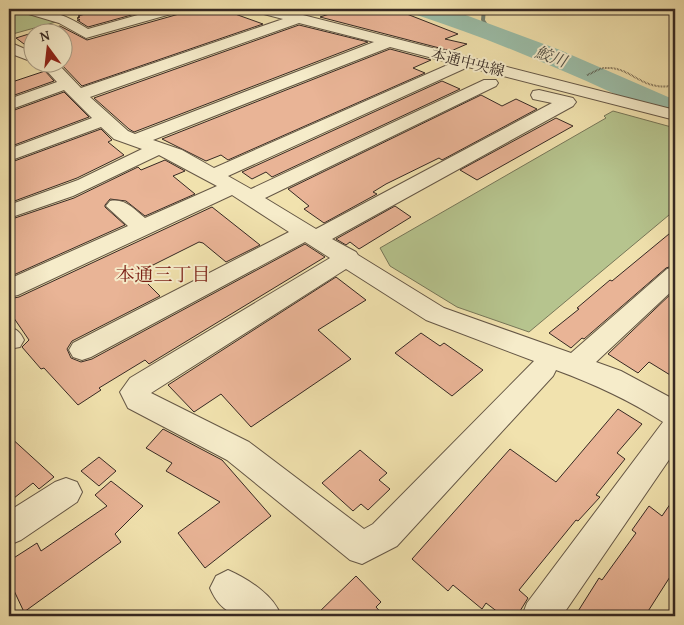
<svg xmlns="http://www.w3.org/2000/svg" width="684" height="625" font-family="'Gentium Book Plus','Noto Serif JP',serif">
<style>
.green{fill:#b6c48e;stroke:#767658}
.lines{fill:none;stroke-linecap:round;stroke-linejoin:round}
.stream{fill:#738273;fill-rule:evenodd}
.river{fill:#9bbea9;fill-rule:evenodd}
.building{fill:#e9b496;stroke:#362923}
.minor-casing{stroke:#655746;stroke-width:2}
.path{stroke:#362923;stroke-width:2;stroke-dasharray:0.5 1;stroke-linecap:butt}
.minor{fill:#f6ecca;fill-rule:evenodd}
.labels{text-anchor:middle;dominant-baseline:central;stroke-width:4;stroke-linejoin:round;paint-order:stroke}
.far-street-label{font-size:15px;fill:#362923;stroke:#f6ecca}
.far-water-label{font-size:16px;font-style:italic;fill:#4f4e44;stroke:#f6ecca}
.neighbourhood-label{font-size:19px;fill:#7a1f14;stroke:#f6ecca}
</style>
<rect width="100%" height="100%" fill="#f1e2ae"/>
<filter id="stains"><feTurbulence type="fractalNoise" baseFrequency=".004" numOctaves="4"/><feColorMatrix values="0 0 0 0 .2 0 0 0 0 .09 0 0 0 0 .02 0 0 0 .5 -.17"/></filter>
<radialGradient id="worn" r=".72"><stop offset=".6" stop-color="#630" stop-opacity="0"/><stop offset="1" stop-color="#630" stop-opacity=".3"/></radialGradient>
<path class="green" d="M9 9H15L56 22 9 35Z
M613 111 675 128V210L529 332 457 307 390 266 380 248 606 118 604 116Z"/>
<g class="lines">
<path class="stream" d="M482 9H486L485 20 493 32V33H489L481 20Z"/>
<path class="river" d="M410 9H446L463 14 560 50 675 100V120L664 117C582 78 500 42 414 14Z"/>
</g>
<path class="building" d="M103 9H153L88 27 77 20H80L77 18 80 17 78 16Z
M182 9H221L263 24 82 86 59 62H62V32H35L60 26 87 40 179 14Z
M345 9H394L458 34 445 39 467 44 451 51 320 17Z
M299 25 368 42 134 132 129 129 94 98Z
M32 33V50L16 38Z
M390 49 431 60 413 68 425 73 228 160 221 155 206 161 162 139Z
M45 71 54 81 9 97V83Z
M442 81 460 89 272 177 266 172 252 179 242 172Z
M64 92 89 117 9 147V112Z
M481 95 502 106 516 99 537 109 442 160 439 158 386 184 373 192 377 194 324 223 304 209 309 206 288 189Z
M556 118 573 126 477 180 460 170Z
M101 129 112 140 108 142 124 155 77 178 9 203V163Z
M165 160 185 171 173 176 195 194 145 216 126 201 110 199 105 205V207L125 225 9 277V220L74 198 138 167 141 170Z
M395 206 411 217 359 249 350 242 346 245 336 239Z
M212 207 260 245 226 262 203 243 199 242 137 273 160 296 72 341 67 349 71 358 81 362 92 359 305 244 325 257 149 364 145 360 99 388 101 390 78 405 44 368 41 369 22 347 29 340 9 311V299L19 297Z
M675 229V265L666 268 584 339 582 338 571 348 549 333 579 309 577 308 610 280 612 281Z
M336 277 366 300 318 330 351 359 251 427 221 394 194 412 168 385Z
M675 290V378L649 362 638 373 608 354Z
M421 333 440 346 444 343 483 370 452 396 395 353Z
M618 409 642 424 617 453 625 459 596 495 600 497 578 521 576 520 519 590 528 598 517 616H503L486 603 482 609 453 585 448 591 412 559 510 449 556 482Z
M163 429 222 460 271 516 205 568 178 533 220 502 166 471 172 463 146 448Z
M9 436 54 477 39 489 33 483 9 502Z
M360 450 387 473 379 480 390 489 368 510 361 504 353 511 322 483Z
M99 457 116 471 99 486 81 471Z
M111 481 143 506 115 534 121 542 24 612 9 580V561L37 543 41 551 107 506 95 495Z
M675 497V569L645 616H575L599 578 602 580 636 533 632 530 649 506 662 516Z
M356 576 381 602 376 607 384 616H315Z"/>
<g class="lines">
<defs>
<path id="minor" d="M20 9C46 7 66 15 88 29L159 9H180L178 12 86 38 59 23 22 12Z
M254 9H276L299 14 675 110V120L468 67 228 176 251 189 484 80H496L498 83 496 86 265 198 316 229 552 103 533 99 531 95 533 91 539 90 573 98 576 102 573 106 332 239 356 252 358 255 444 308 571 353 667 269 675 267V288L596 362 621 371 675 400V451L562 616H522L527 603 663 422C629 400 594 384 556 370L553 376 397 546 362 564 350 560 227 460 128 408 120 392 130 378 330 258 305 242 91 357 82 360 73 357 69 350 73 343 289 232 232 195 18 295 9 297V279L128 226 106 206 110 201C125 198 134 209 145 218L217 186 159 155 73 196 9 218V205L78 180 142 149 114 139 101 127 9 161V149L92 118 64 90 9 110V99L57 82 46 70 35 62 58 64 81 88 283 19 256 12ZM299 23 374 42 135 134 128 131 90 97ZM390 47 452 63 214 168 182 150 153 140ZM346 269 426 320 534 361 373 524 364 529 249 442 151 393Z
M9 42 32 52 33 62 9 53Z
M9 327C18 330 20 332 24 340L20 347 9 349Z
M66 478 77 482 82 492 77 502 21 540 9 545V511L55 482Z
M228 570C248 579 274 595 281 616 249 616 225 623 210 588L216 576Z"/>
</defs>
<use href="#minor" class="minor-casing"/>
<path class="path" d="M587 75C593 73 599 68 605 68 632 66 642 93 675 85"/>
<use href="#minor" class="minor"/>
</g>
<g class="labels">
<g class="far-street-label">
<text transform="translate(468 62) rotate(14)">本通中央線</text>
</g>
<g class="far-water-label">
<text transform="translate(551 56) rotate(20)">鮫川</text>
</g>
<g class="neighbourhood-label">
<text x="163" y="274">本通三丁目</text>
</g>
</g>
<rect width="684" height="625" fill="none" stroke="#f1e2ae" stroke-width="30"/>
<rect x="10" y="10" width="664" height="605" fill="none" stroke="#362923" stroke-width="2.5"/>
<rect x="15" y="15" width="654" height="595" fill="none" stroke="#362923"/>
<g transform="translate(48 48) rotate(345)"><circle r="24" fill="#f6ecca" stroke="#a99e87"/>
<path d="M0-4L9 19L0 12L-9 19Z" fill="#8f2418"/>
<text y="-8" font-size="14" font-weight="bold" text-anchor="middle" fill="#362923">N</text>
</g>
<rect width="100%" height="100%" filter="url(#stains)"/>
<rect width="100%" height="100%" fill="url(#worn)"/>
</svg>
